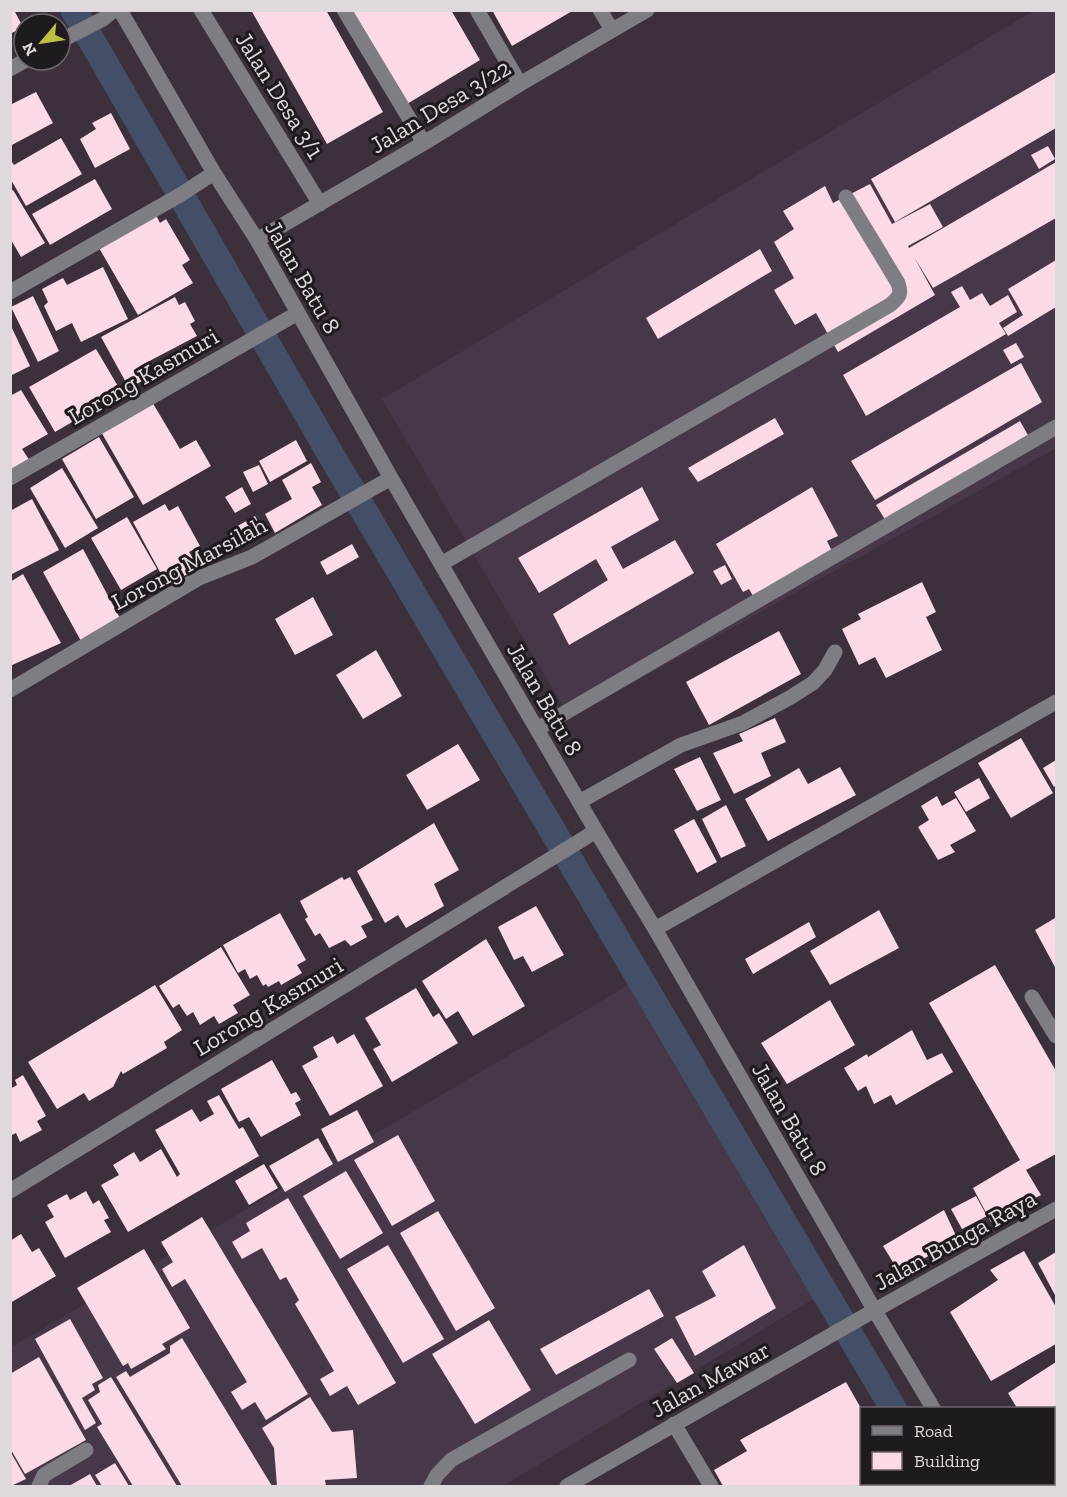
<svg xmlns="http://www.w3.org/2000/svg" width="1067" height="1497" font-family="'Zilla Slab',serif">
<style>
.built{fill:#473849}
.lines{fill:none;stroke-linecap:round;stroke-linejoin:round}
.canal{stroke:#444f67;stroke-width:27}
.building{fill:#fbd9e6}
.minor{stroke:#7f7d84;stroke-width:15}
.labels{text-anchor:middle;dominant-baseline:central;stroke-width:6;stroke-linejoin:round;paint-order:stroke}
.street-label{font-size:24px;fill:#dfd8df;stroke:#1f1a1f}
</style>
<rect width="100%" height="100%" fill="#3b303c"/>
<path class="built" d="M1033 11H1056V448L570 718 382 399Z
M639 979 827 1291 503 1486H11L10 1348Z"/>
<g class="lines">
<path class="canal" d="M74 10 331 455 893 1408
M936 1484 937 1486"/>
</g>
<path class="building" d="M10 10H14L23 27 10 34Z
M251 10H326L383 112 327 144Z
M352 10H451L480 60 407 104Z
M492 10H574L512 46Z
M1056 72V128L895 222 871 179Z
M36 92 53 123 10 146V105Z
M111 113 130 149 95 168 80 139 96 129 92 123Z
M61 138 82 174 26 206 10 178V159L14 165Z
M1048 146 1055 159 1039 169 1031 155Z
M1056 162V218L933 288 914 257 935 295 838 352 816 313 795 325 774 290 794 278 774 242 794 229 783 211 825 186 833 203 870 184 892 224 890 225 930 204 943 227 908 246 909 248Z
M95 179 112 209 50 245 32 214Z
M13 190 45 243 21 257 10 238V191Z
M156 215 160 223 166 219 190 260 182 265 193 283 138 315 99 248Z
M760 249 772 271 658 339 646 318Z
M1056 260V307L1008 336 1003 328 1023 315 1008 289Z
M103 267 128 319 81 342 72 323 56 331 44 306 48 302 42 289 63 278 67 285Z
M962 286 970 300 982 293 990 306 1008 295 1017 312 999 323 1006 334 866 416 843 375 960 307 951 292Z
M33 296 59 351 38 362 11 307Z
M175 297 179 305 185 302 195 321 190 324 197 336 140 366 146 379 129 388 101 337Z
M10 324 30 366 10 376Z
M1016 343 1024 357 1011 364 1003 350Z
M96 349 122 393 55 432 29 387Z
M1021 363 1042 402 875 500 851 461Z
M21 390 48 434 22 449 30 461 10 472V396Z
M151 400 180 449 196 440 211 466 143 505 100 430Z
M775 418 784 434 698 482 688 468Z
M1020 421 1029 437 886 521 876 505Z
M99 437 134 497 96 519 62 459Z
M296 440 307 461 270 482 259 461Z
M311 463 321 482 312 487 322 505 275 533 265 514 292 499 282 480Z
M259 465 268 484 253 492 243 472Z
M62 468 98 528 65 548 30 488Z
M242 487 251 504 235 513 225 497Z
M642 487 659 520 611 547 623 569 675 540 694 573 569 645 553 614 608 580 596 559 539 593 518 558Z
M812 487 838 536 827 541 834 555 756 601 749 589 743 592 716 544Z
M32 499 59 550 10 575V511Z
M165 504 169 511 178 506 200 546 189 552 199 568 167 585 133 522Z
M255 516 260 526 239 537 234 528Z
M127 517 157 569 121 590 91 538Z
M352 544 359 557 327 575 320 562Z
M83 549 121 620 81 641 43 572Z
M725 565 732 579 721 585 713 571Z
M23 574 61 643 10 666V582Z
M922 582 936 612 926 617 942 650 886 678 875 657 859 665 842 629 861 619 858 614Z
M313 597 333 635 295 655 275 619Z
M779 631 801 674 709 725 686 682Z
M376 650 402 696 363 719 336 675Z
M775 718 786 742 761 753 771 776 734 794 713 753 743 741 739 734Z
M1021 738 1053 793 1011 818 978 763Z
M458 744 480 780 427 810 406 775Z
M700 757 721 800 697 811 674 769Z
M1056 760V785L1054 787 1043 768Z
M840 767 856 795 768 841 745 799 799 768 808 784Z
M979 778 990 798 966 812 954 792Z
M937 796 942 806 956 798 976 831 950 845 955 852 938 860 918 827 929 820 921 806Z
M726 805 746 846 721 858 702 819Z
M694 819 717 862 697 873 674 830Z
M434 823 459 870 434 884 444 906 406 928 398 915 385 923 357 871Z
M342 877 344 880 350 877 373 920 361 926 367 937 351 946 345 940 329 948 320 933 315 936 305 919 308 917 300 901Z
M536 906 564 955 532 972 523 956 514 960 498 927Z
M879 910 899 948 830 985 810 951Z
M280 913 306 960 297 965 302 973 281 985 279 981 268 987 266 984 263 986 257 975 250 979 245 969 238 973 223 945Z
M1055 918 1056 921V969L1035 930Z
M809 922 816 937 753 974 745 959Z
M486 939 525 1006 473 1036 458 1011 446 1019 422 981Z
M221 947 250 995 233 1005 238 1013 219 1024 214 1016 200 1025 193 1012 187 1016 179 1004 173 1008 159 986Z
M995 965 1056 1071V1154L1026 1170 1041 1195 991 1222 973 1188 1020 1160 929 1003Z
M155 985 182 1030 164 1042 167 1048 123 1074 121 1071 113 1087 89 1101 84 1093 57 1109 28 1062Z
M416 988 433 1017 439 1013 458 1043 392 1082 373 1049 381 1045 365 1018Z
M830 1000 855 1045 787 1084 761 1043Z
M912 1030 927 1060 942 1053 953 1072 896 1105 891 1095 874 1104 866 1086 858 1091 844 1068 867 1054 868 1057Z
M354 1034 383 1086 330 1116 302 1066 318 1057 313 1047 333 1036 337 1044Z
M272 1060 291 1094 296 1092 301 1100 295 1103 301 1115 261 1137 249 1117 239 1122 221 1089Z
M23 1075 46 1116 37 1121 42 1130 20 1142 16 1133 10 1136V1089L17 1085 15 1080Z
M219 1095 239 1129 243 1127 259 1156 128 1232 101 1185 119 1175 113 1165 134 1152 140 1162 161 1149 177 1177 180 1174 155 1130 192 1109 200 1122 214 1114 207 1101Z
M357 1110 374 1142 338 1162 321 1129Z
M398 1135 435 1201 392 1226 354 1160Z
M318 1138 333 1164 285 1192 269 1166Z
M264 1164 278 1188 249 1205 235 1181Z
M346 1171 383 1233 340 1259 303 1196Z
M86 1191 93 1204 99 1200 109 1218 104 1220 111 1232 65 1258 45 1222 54 1217 47 1205 67 1194 70 1200Z
M976 1196 987 1216 962 1229 951 1209Z
M288 1198 396 1383 358 1405 347 1386 330 1396 320 1379 334 1371 295 1304 299 1300 286 1277 280 1280 262 1248 242 1259 232 1242 250 1231 246 1223Z
M944 1210 958 1240 899 1272 883 1246Z
M438 1211 495 1308 456 1331 400 1233Z
M202 1217 308 1394 266 1420 255 1402 242 1410 231 1392 247 1382 185 1279 172 1287 162 1269 173 1262 161 1242Z
M21 1234 32 1252 39 1248 56 1276 10 1303V1241Z
M388 1245 444 1339 403 1363 347 1269Z
M744 1245 776 1308 695 1356 675 1317 716 1296 702 1271Z
M144 1249 190 1328 162 1344 166 1349 131 1369 128 1363 123 1366 77 1288Z
M1024 1251 1056 1307V1344L991 1381 950 1312 998 1280 990 1270Z
M1056 1252V1297L1038 1263Z
M649 1289 664 1316 556 1375 540 1349Z
M70 1319 103 1378 92 1384 95 1390 82 1398 96 1423 85 1430 35 1339Z
M489 1320 531 1390 475 1424 432 1354Z
M182 1338 272 1486H182L116 1377 126 1371 130 1377 170 1353V1346Z
M672 1338 694 1373 677 1383 654 1349Z
M39 1357 86 1440 25 1474 10 1448V1374Z
M1056 1362V1438L1054 1440V1408H1017L1008 1393Z
M111 1377 177 1486H133L97 1427 102 1424 88 1400 100 1392 98 1385Z
M846 1382 862 1410V1484H902L904 1486H723L714 1470 747 1451 740 1440Z
M310 1397 332 1432 353 1430 357 1478 325 1480 326 1486H277L274 1448 262 1428Z
M1056 1449V1486H1034L1033 1484H1054V1451Z
M10 1451 26 1479 11 1486H10Z
M115 1463 129 1486H102L95 1475Z
M90 1474 97 1486H69Z"/>
<g class="lines">
<path class="minor" d="M120 10 214 173 257 240 391 478 596 831 655 929 875 1311 933 1408
M201 10 320 204
M344 10 424 143
M477 10 520 84
M600 10 612 30
M60 41 103 19 114 10
M10 69 26 60
M257 240 424 143 520 84 647 10
M10 292 180 195 214 173
M10 478 298 313
M441 564 890 305C899 297 902 295 898 283L846 197
M10 690 199 578 252 557 391 478
M537 729 1056 427
M579 802 681 745 743 723 791 697 813 683 825 670 835 652
M655 929 1056 702
M1032 997 1056 1036
M10 1191 596 831
M674 1424 711 1486
M978 1484 980 1486
M39 1486 44 1475 86 1450
M431 1486 437 1475 451 1460 629 1360
M567 1486 861 1318 1056 1209"/>
</g>
<g class="labels">
<g class="street-label">
<text transform="translate(280 95) rotate(58)">Jalan Desa 3/1</text>
<text transform="translate(440 106) rotate(-31)">Jalan Desa 3/22</text>
<text transform="translate(303 277) rotate(60)">Jalan Batu 8</text>
<text transform="translate(143 376) rotate(-30)">Lorong Kasmuri</text>
<text transform="translate(189 563) rotate(-28)">Lorong Marsilah</text>
<text transform="translate(545 699) rotate(60)">Jalan Batu 8</text>
<text transform="translate(268 1006) rotate(-31)">Lorong Kasmuri</text>
<text transform="translate(790 1119) rotate(60)">Jalan Batu 8</text>
<text transform="translate(955 1240) rotate(-29)">Jalan Bunga Raya</text>
<text transform="translate(710 1379) rotate(-29)">Jalan Mawar</text>
</g>
</g>
<rect width="1067" height="1497" fill="none" stroke="#dfd8df" stroke-width="24"/>
<rect x="860" y="1407" width="195" height="78" fill="#1f1a1f" stroke="#6c666c" stroke-width="1.5"/>
<rect x="872" y="1426" width="30" height="9" fill="#7f7d84" stroke="#6c666c" stroke-width="1.5"/>
<text x="914" y="1437" font-size="18" fill="#dfd8df">Road</text>
<rect x="872" y="1452" width="30" height="18" fill="#fbd9e6" stroke="#6c666c" stroke-width="1.5"/>
<text x="914" y="1467" font-size="18" fill="#dfd8df">Building</text>
<g transform="translate(42 42) rotate(241)"><circle r="28" fill="#1f1a1f" stroke="#6c666c" stroke-width="1.5"/>
<path d="M0-4.5L10 22L0 15L-10 22Z" fill="#bcbf43"/>
<text y="-9" font-size="16" font-weight="bold" text-anchor="middle" fill="#dfd8df">N</text>
</g>
</svg>
